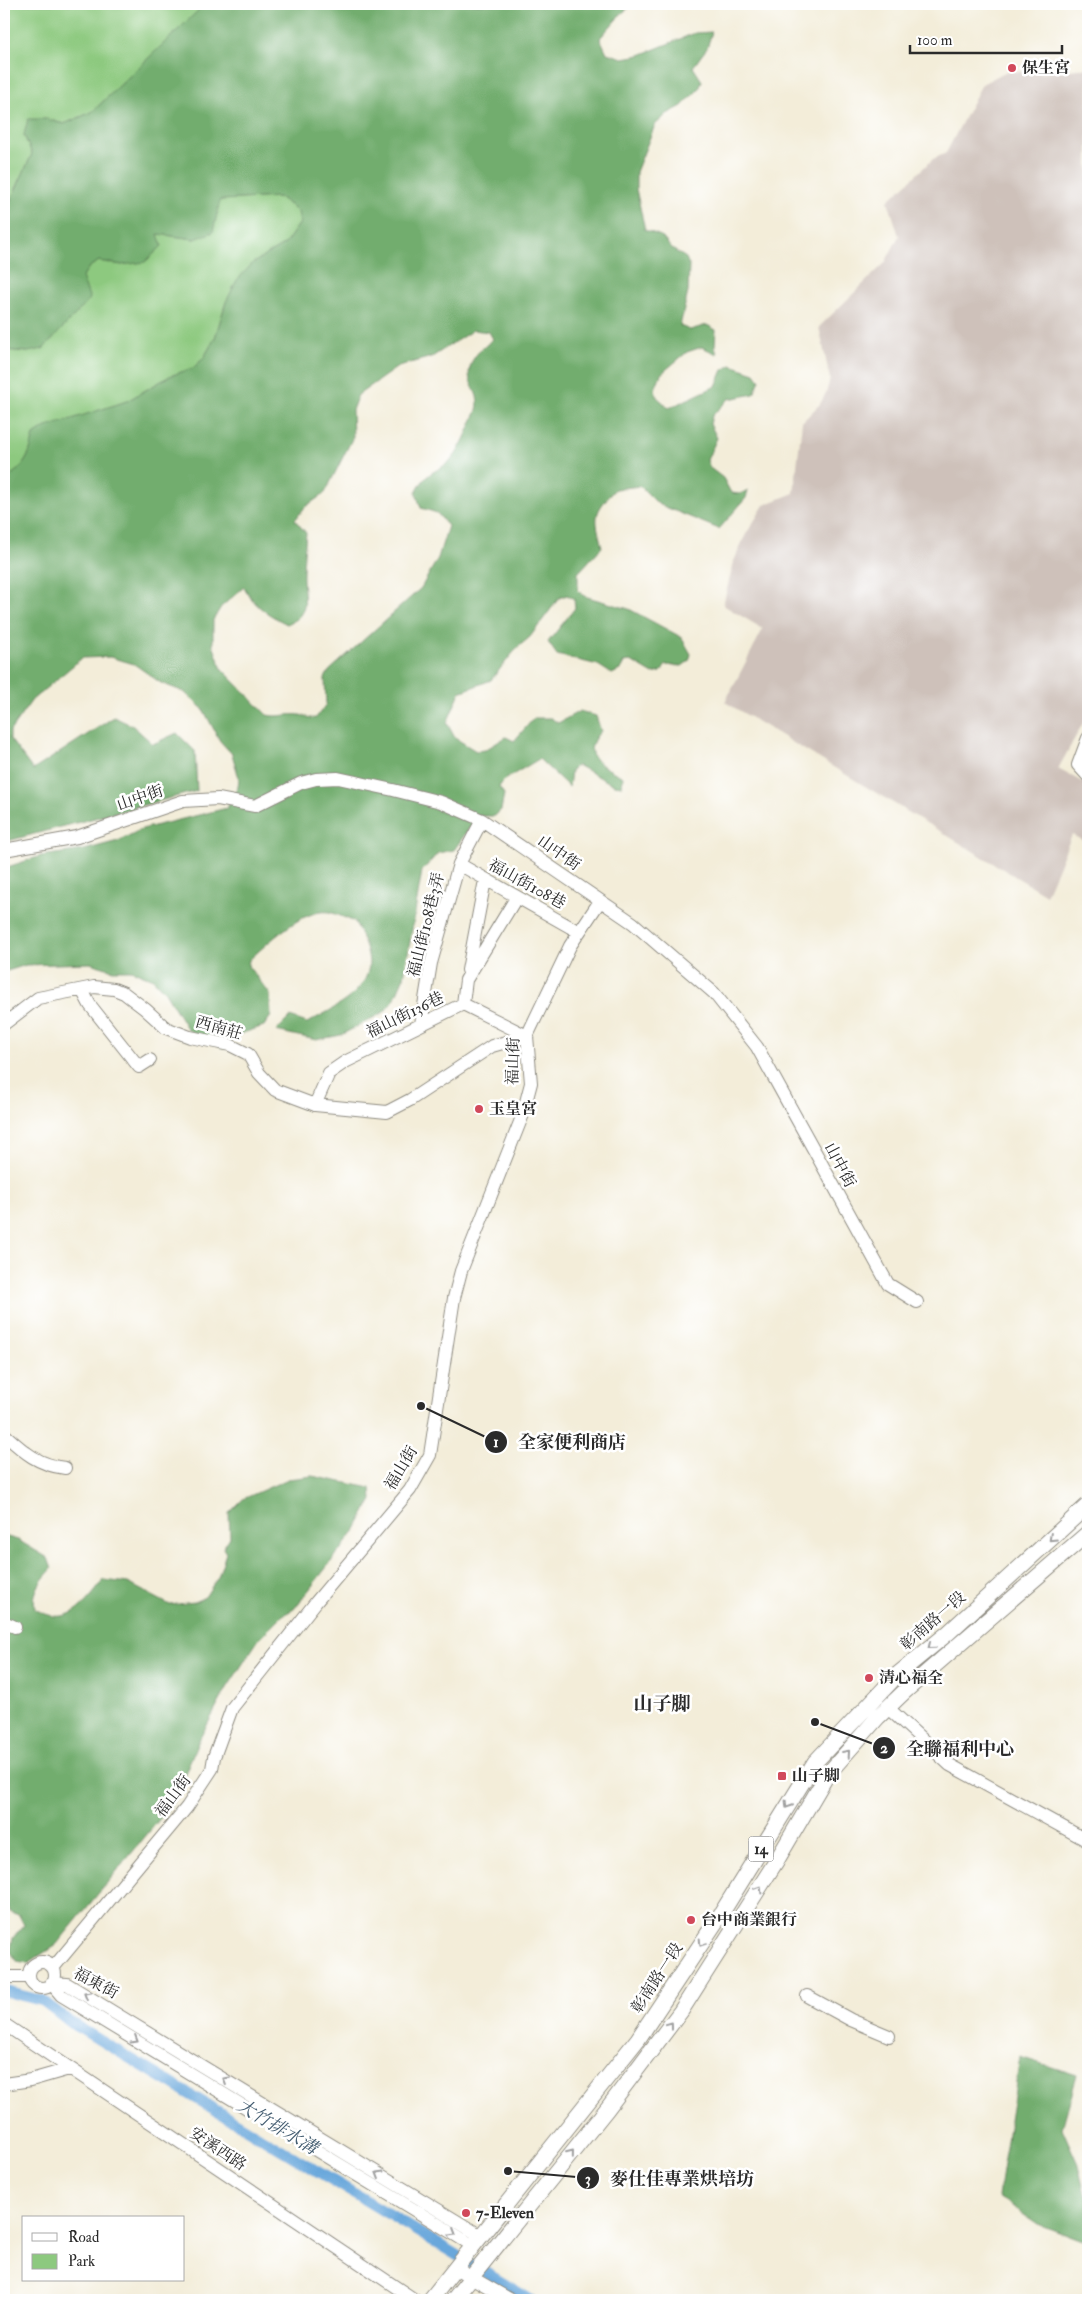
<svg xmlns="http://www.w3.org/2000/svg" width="1092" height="2304" font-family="'IM FELL Double Pica','Noto Serif TC',serif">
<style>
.industrial{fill:#cec1ba}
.green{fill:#8dc97f;stroke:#5c7a55}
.forest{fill:#72ad6e;stroke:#4e6c4c;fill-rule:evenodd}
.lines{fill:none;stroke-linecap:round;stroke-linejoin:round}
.canal{stroke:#69a7db;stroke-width:11}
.minor-casing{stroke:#8f8c82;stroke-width:14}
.major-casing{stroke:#8f8c82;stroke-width:17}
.minor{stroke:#fff;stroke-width:12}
.major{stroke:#fff;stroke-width:15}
.oneway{stroke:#a0a0a0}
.poi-dot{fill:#d1495b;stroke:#fff;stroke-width:2}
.labels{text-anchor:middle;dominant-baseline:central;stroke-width:5;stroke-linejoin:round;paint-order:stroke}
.shield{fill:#fff;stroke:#6b6b6b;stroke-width:1}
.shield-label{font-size:15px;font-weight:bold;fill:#2b2b2b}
.poi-label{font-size:16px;font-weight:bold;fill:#2b2b2b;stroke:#fff;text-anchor:start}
.street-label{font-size:16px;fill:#2b2b2b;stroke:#fff}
.water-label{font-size:18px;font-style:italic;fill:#445d71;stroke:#fff}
.quarter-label{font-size:19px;font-weight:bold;fill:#2b2b2b;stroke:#fff}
.leader{fill:none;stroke:#2b2b2b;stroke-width:2}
.callout-dot{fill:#2b2b2b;stroke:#fff;stroke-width:2}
.mark-label{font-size:15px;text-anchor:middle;font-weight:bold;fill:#fff}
.callout-label{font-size:18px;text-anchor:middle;font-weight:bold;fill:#2b2b2b;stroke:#fff;stroke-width:5;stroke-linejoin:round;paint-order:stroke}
</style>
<rect width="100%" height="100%" fill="#fff"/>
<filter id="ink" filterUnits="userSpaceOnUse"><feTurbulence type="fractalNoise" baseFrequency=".02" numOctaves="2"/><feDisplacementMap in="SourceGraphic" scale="10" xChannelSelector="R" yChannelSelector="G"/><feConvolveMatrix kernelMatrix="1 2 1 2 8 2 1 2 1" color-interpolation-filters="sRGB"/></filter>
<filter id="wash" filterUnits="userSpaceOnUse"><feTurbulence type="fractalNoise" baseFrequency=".0096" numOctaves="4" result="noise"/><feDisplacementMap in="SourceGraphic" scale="20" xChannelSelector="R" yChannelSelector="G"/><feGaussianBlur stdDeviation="1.12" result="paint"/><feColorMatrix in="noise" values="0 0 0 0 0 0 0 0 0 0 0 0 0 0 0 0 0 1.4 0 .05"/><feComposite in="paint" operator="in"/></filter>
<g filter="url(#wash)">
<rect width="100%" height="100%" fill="#f3edd9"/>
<path class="industrial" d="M1088 68V714L1058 769 1088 785V843L1072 835 1046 895 725 702 763 629 723 605 734 561 745 536 764 505 794 493 802 422 820 404 826 393 830 379 819 327 885 263 899 236 888 201 933 159 946 153 982 84 1007 71 1041 73Z"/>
<path class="green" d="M4 4 205 5 92 112 64 124 46 119 24 135 32 154 4 215Z
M279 197 298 211 300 223 285 244 253 263 226 302 215 338 203 359 193 368 170 376 127 401 44 429 34 435C28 460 26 465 4 480V350L28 352 89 267 99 261 122 265 158 234 195 239 220 200Z"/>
<path class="forest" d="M205 4H634L622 13 600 38 607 53 623 58 640 55 695 33 712 32 707 48 693 67 702 81 699 89 682 106 667 114 655 125 636 172V189L645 230 661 236 672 249 686 258 689 265 688 292 680 326 690 330 707 325 716 330 715 346 717 354 702 347 687 352 661 374 655 389 657 397 669 408 716 386 723 370 731 365 755 373 760 380 754 394 729 399 712 416 710 424 717 438 707 460 710 468 723 478 731 493 740 494 748 490 746 498 719 529 658 504 640 486 615 489C593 514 594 515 602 547L578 573V590L584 596 629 609 681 637 691 654 689 661 682 666 666 665 661 672 653 674 631 661 624 662 620 670 612 674 598 665 557 655 548 642 575 608 574 599 567 595 559 598 530 637 517 648 491 680 460 692 447 723 455 738 476 751 485 750 506 737 514 741 534 718H551L558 723 580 711 596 716 601 731C577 756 603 766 623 777L622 786 614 785 577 765 571 771 569 787 539 759 504 780 499 787 504 794 501 810 495 816H478L454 850 438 853 422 871 404 977 394 1000 384 1012 341 1035 316 1040 276 1031 290 1017 307 1023C332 1009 376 990 368 955 366 944 359 932 355 922 347 919 338 914 329 912 303 908 267 944 249 960L248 966 270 994 271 1016 264 1026 237 1035 225 1049 188 1030 165 992 153 979 131 970H113L90 963 26 965 4 972V868L41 856 84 850 118 841 142 829 227 808 238 787 239 778 232 754 220 741 203 709 184 692 161 683 134 664 110 657 82 658 32 700 10 731V739L33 770 114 717 133 726 153 744 177 733 195 751 197 791 4 842V480C26 465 28 460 34 435L44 428 127 401 170 376 193 368 203 359 215 338 226 302 237 280 253 263 285 244 300 223 298 211 279 197 220 200 213 232 195 239 158 234 162 246 145 262 122 265 99 261 89 267 82 277 90 299 43 349 28 352 4 350V215L32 154 24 135 28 119H46L64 124 92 112ZM473 330 489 332 493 339C487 345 478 351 474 358 458 385 487 390 475 415 470 426 460 451 452 459 435 475 428 468 416 493L421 508 437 513 448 526 438 558 421 588 329 671 325 678 326 704 316 718C309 719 307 716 300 715 289 713 278 718 267 715L222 669 213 645V620L221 607 244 587C255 607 267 614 287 624 313 614 302 594 303 573 303 560 305 547 306 533L295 520 305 507 325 493 353 437 352 410 358 395 399 366 432 357Z
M312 1476 371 1488 372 1500 355 1531 294 1609 283 1615 259 1639 227 1688 199 1740 172 1804 56 1945 28 1963 17 1961 10 1951 13 1938 24 1925 19 1915 10 1912 4 1899V1536L18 1540 48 1558 52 1569C40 1581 32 1592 35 1609 69 1629 85 1604 104 1580L128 1583 170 1605 194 1602 205 1597 218 1577 226 1553 223 1548 230 1537 229 1513 243 1499 288 1479Z
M1020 2057 1077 2075 1062 2128 1077 2162 1085 2194 1088 2200V2243L1038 2224 998 2197Z"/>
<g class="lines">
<path class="canal" d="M4 1991 43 2001 73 2024 531 2300"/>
</g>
</g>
<g filter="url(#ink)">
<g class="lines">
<defs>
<path id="minor" d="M1088 738 1078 765 1088 776
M4 850 77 837 183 801 218 799 255 806 301 783 316 779 338 778 393 790 441 802 482 820 633 923 714 993 757 1047 888 1284 917 1302
M459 864 579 932
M468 970 485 880
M82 990 90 1005 139 1067 150 1060
M463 1004 466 980 516 898
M463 1004 527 1036
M4 1024 38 998 94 987 114 989 124 993 145 1009 166 1028 190 1037 230 1045 248 1054 259 1073 275 1090 315 1105 387 1112 410 1100 492 1046 527 1036
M421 1024 431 963 459 864 482 820
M315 1105 329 1073 345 1062 463 1004
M4 1434C24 1452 38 1465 65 1468
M4 1622 15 1627
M888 1708 950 1765 1088 1841
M29 1975a13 13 0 1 1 26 0a13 13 0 1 1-26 0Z
M53 1968 187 1807 212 1769 214 1757 232 1708 316 1602 410 1490 430 1455 454 1298 461 1271 522 1117 531 1083 527 1036 570 946 600 901
M4 1977H29
M51 1983 67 1984 481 2236
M51 1983 61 1995 472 2245
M807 1996 851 2020 889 2036
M4 2024 415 2300
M4 2084 31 2080 69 2069
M455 2268 511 2300"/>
<path id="major" d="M430 2300 638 2039 721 1914 815 1762 898 1674 948 1633 1088 1505
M453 2300 607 2109 681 2011 777 1860 827 1775 878 1717 904 1692 1088 1533"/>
</defs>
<use href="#minor" class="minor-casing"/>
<use href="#major" class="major-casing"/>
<use href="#minor" class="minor"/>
<use href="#major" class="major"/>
</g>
<defs><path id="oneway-chevron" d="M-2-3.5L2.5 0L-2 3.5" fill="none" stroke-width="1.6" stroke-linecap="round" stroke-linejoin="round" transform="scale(1.25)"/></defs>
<g class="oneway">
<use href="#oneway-chevron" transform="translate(1052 1538) rotate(137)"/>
<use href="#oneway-chevron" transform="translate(931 1646) rotate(141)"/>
<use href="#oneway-chevron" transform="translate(847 1753) rotate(-49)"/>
<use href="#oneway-chevron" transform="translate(788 1805) rotate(122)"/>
<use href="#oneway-chevron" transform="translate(759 1889) rotate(-57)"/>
<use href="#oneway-chevron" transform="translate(702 1943) rotate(123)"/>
<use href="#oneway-chevron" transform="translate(87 1995) rotate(-149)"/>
<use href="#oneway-chevron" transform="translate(670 2025) rotate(-53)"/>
<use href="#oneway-chevron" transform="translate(135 2040) rotate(31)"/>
<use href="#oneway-chevron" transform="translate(226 2080) rotate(-149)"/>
<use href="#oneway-chevron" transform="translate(571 2153) rotate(-51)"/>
<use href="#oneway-chevron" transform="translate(379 2174) rotate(-149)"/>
<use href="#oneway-chevron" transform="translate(453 2233) rotate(31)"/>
</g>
</g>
<g class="poi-dot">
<circle cx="1012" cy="68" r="5"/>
<circle cx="479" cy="1109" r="5"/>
<circle cx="869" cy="1678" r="5"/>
<rect x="777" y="1771" width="10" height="10" rx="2.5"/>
<circle cx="691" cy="1920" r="5"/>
<circle cx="466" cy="2213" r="5"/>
</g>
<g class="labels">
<rect class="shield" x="748.5" y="1836.5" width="25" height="25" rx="4"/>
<g class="shield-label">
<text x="761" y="1849">14</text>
</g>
<g class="poi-label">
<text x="1022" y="68">保生宮</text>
<text x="489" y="1109">玉皇宮</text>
<text x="879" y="1678">清心福全</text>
<text x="792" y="1776">山子脚</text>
<text x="701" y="1920">台中商業銀行</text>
<text x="476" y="2213">7-Eleven</text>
</g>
<g class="street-label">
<text transform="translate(140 798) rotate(-19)">山中街</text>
<text transform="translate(559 853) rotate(35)">山中街</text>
<text transform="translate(527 884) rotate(29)">福山街108巷</text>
<text transform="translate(426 925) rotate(-76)">福山街108巷3弄</text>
<text transform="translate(405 1015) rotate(-26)">福山街136巷</text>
<text transform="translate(219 1028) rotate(16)">西南莊</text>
<text transform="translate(513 1061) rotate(-88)">福山街</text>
<text transform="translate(840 1165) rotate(62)">山中街</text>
<text transform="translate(401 1468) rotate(-59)">福山街</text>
<text transform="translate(933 1621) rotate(-41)">彰南路一段</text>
<text transform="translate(173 1796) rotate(-53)">福山街</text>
<text transform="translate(657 1978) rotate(-57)">彰南路一段</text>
<text transform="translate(96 1983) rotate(28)">福東街</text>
<text transform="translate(218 2149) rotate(34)">安溪西路</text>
</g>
<g class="water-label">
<text transform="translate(277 2127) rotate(31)">大竹排水溝</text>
</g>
<g class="quarter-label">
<text x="662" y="1704">山子脚</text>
</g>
</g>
<path class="leader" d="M421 1406L496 1442M815 1722L884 1748M508 2171L588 2178"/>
<g class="callout-dot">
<circle cx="421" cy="1406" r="5"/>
<circle cx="815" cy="1722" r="5"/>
<circle cx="508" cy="2171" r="5"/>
<circle cx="496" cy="1442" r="12"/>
<circle cx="884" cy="1748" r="12"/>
<circle cx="588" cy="2178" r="12"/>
</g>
<g class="mark-label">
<text x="496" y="1447">1</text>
<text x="884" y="1753">2</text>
<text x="588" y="2184">3</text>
</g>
<g class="callout-label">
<text x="572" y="1448">全家便利商店</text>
<text x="960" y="1755">全聯福利中心</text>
<text x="682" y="2185">麥仕佳專業烘培坊</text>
</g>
<rect width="1092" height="2304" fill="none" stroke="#fff" stroke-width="20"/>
<rect x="22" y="2216" width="162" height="65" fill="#ffffff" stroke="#aaaaaa"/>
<rect x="32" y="2233" width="25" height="8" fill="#ffffff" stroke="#aaaaaa"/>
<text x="68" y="2242" font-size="15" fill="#2b2b2b">Road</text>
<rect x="32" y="2254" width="25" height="15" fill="#8dc97f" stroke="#aaaaaa"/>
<text x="68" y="2266" font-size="15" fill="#2b2b2b">Park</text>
<path d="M910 45v8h152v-8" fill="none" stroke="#2b2b2b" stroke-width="2.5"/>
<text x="917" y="45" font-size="15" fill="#2b2b2b" stroke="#ffffff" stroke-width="4" paint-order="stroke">100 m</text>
</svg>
